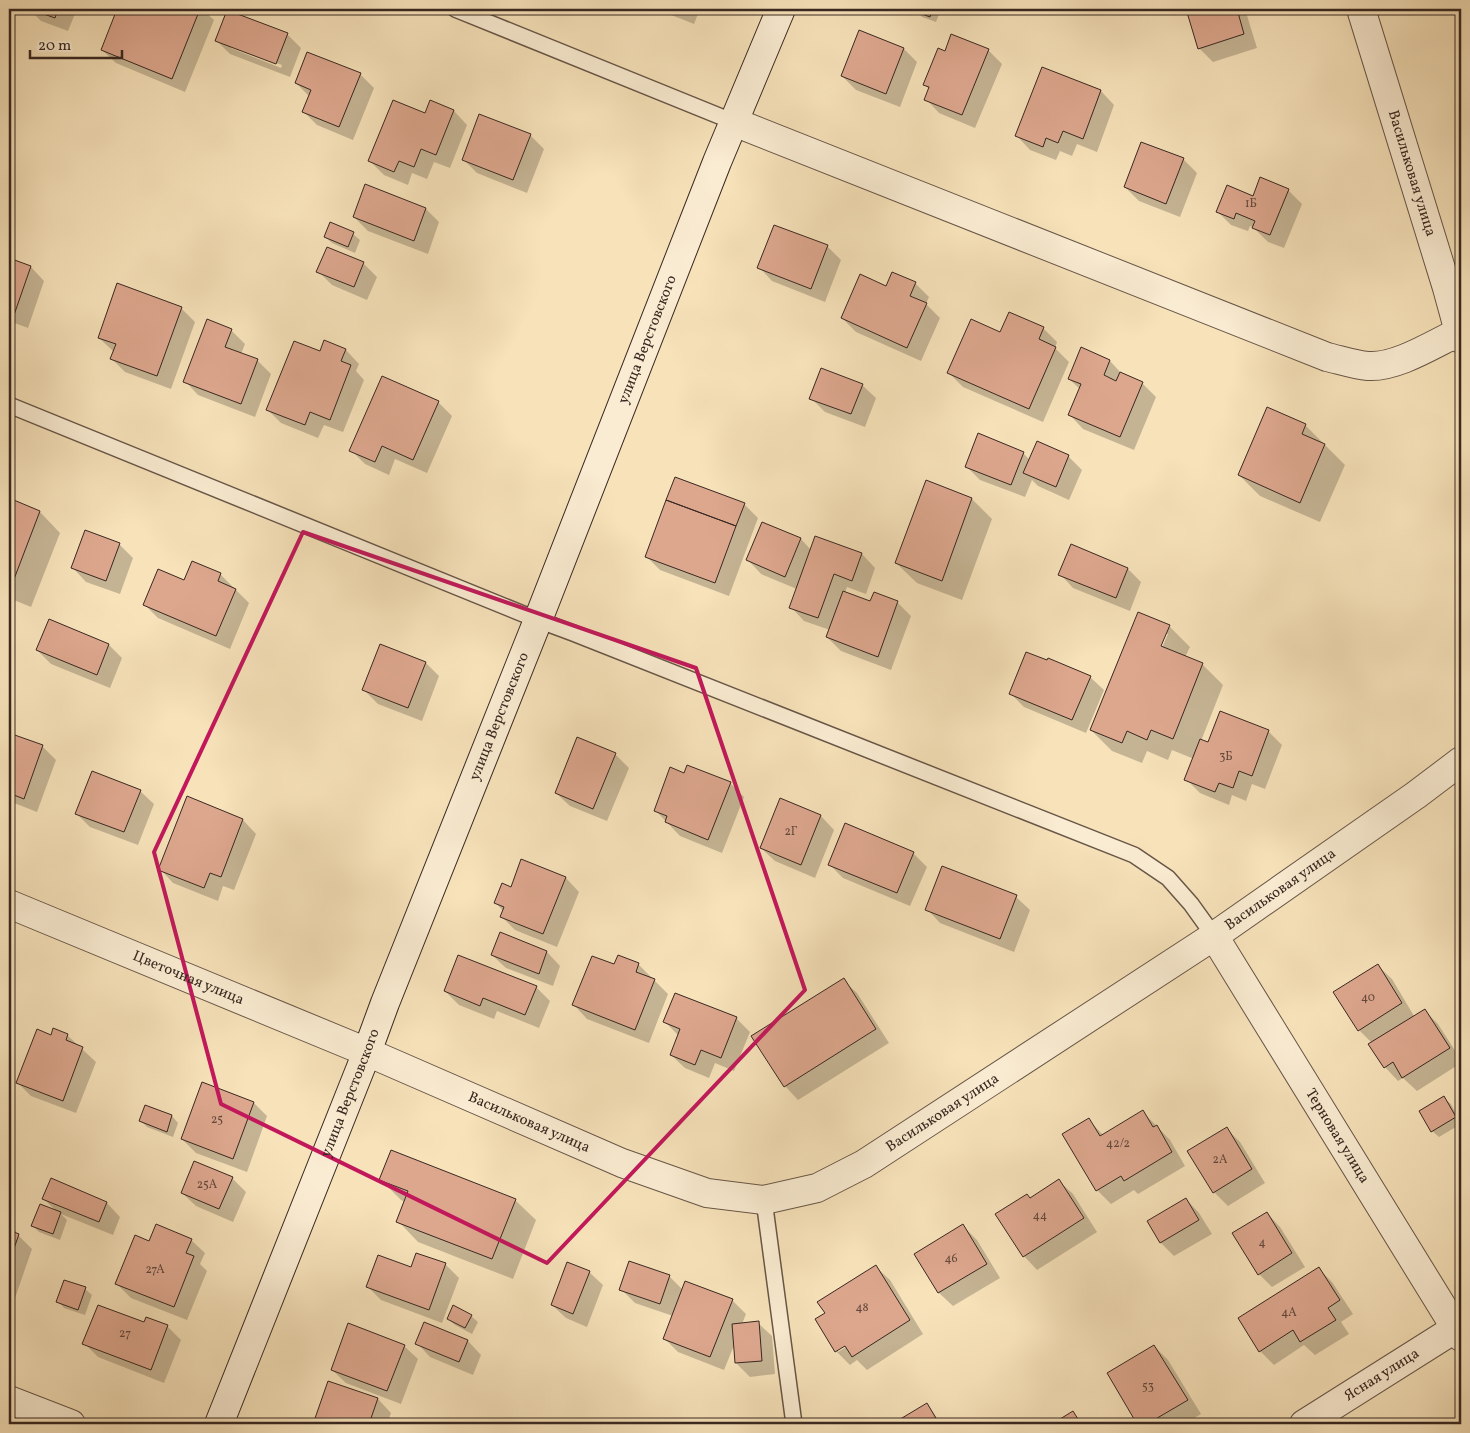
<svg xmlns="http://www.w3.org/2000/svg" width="1470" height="1433" font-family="Vollkorn,serif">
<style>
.shadow{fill:#0003;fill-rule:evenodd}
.building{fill:#dda78e;stroke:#382821}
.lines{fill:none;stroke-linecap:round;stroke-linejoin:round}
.lane-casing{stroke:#685647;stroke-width:18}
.street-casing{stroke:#685647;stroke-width:30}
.secondary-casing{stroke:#382821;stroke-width:30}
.lane{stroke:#faecd2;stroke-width:15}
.street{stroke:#faecd2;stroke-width:28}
.secondary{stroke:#faecd2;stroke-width:28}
.marked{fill:none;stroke:#c2185b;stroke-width:4;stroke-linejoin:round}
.labels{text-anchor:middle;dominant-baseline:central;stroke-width:4;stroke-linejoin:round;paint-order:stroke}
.number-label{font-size:12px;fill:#61483c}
.street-label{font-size:15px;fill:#382821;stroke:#faecd2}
</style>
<rect width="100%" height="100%" fill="#f7e2ba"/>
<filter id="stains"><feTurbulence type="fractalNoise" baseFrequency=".004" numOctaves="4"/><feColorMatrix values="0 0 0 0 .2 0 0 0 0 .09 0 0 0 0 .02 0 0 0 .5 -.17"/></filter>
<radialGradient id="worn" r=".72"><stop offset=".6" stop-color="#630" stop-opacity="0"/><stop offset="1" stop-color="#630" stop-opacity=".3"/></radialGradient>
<path class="shadow" d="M29 9H77L68 31 41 21Z
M119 9H143L154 13 155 9H202L214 20 185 92 116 63 102 50Z
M656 9H700L694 24Z
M916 9H941L936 22 922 17 915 10Z
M1187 9H1245L1257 48 1213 62 1199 48Z
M287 34 301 48 290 77 230 54 216 40ZM231 46 282 65 281 68 231 48Z
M904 49 917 62 900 107 856 90 842 76Z
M988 50 1002 64 975 128 939 113 926 99 929 89 924 84 945 52Z
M1043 69 1101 91 1114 105 1097 152 1077 144 1072 156 1060 151 1056 160 1030 150 1017 136Z
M360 74 374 88 353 140 317 125 304 112 310 97 296 83Z
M431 102 454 111 467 125 450 168 434 162 427 179 412 173 408 185 384 175 370 161 426 115Z
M530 135 544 149 527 193 477 173 463 159Z
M1183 159 1197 173 1180 217 1139 201 1125 187Z
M1288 190 1302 204 1284 248 1268 242 1253 227 1250 226 1248 231 1231 225 1217 211 1253 197Z
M426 209 439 222 428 254 368 231 354 217Z
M331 224 353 234 360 240 355 253 332 243 325 237Z
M827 246 841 260 825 302 772 281 759 267Z
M9 259 31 267 44 281 28 328 9 321Z
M363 263 377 277 367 300 332 285 318 271Z
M915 283 929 297 926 304 940 318 921 361 856 332 842 318 886 287Z
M181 308 195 322 171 389 125 372 112 359 113 351 99 338Z
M1043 328 1057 342 1055 348 1069 362 1043 422 963 387 949 373 1001 333Z
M231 330 245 344 241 354 257 360 271 374 255 417 198 395 185 381Z
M325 342 346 350 359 364 356 371 364 380 343 432 324 425 318 438 281 423 267 409 320 353Z
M1082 349 1110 361 1123 375 1142 383 1156 397 1134 450 1083 429 1070 415 1081 390 1069 379Z
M862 385 876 398 865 427 825 412 811 398Z
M438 402 452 416 427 473 395 459 389 475 365 464 351 450Z
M1305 425 1345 465 1320 522 1260 496 1239 475Z
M1037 443 1069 457 1082 470 1069 500 1038 486 1032 480 1025 497 980 480 966 466 1023 453 1030 460Z
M972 499 992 519 962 600 917 583 896 563Z
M9 500 40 512 60 533 31 607 9 598Z
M744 504 758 518 729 596 660 570 646 556Z
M763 523 801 539 811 550 816 538 862 554 875 568 866 594 847 587 845 593 871 603 897 602 911 616 891 670 841 651 827 637 830 630 804 621 791 607 797 589 761 574 748 560Z
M119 544 133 558 120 594 86 582 73 568Z
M1128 569 1141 582 1130 611 1073 588 1060 574Z
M220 574 249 603 230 649 158 618 144 604 185 582Z
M1169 626 1190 647 1185 657 1203 665 1223 685 1201 741 1209 744 1268 731 1282 745 1265 789 1252 784 1246 801 1232 795 1229 805 1200 793 1186 779 1194 759 1172 750 1168 760 1147 751 1142 763 1112 751 1091 730ZM1165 634H1168L1160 652H1158Z
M109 645 122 658 110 688 51 664 37 650Z
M426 663 439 676 422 721 378 704 364 690Z
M1090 677 1104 690 1086 733 1024 707 1011 694Z
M9 735 42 746 56 760 37 812 9 801Z
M615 754 629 768 607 821 570 806 556 793Z
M685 774 730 783 744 797 722 853 680 836 655 810Z
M140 791 154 804 138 845 90 827 77 814Z
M188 798 243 820 256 834 234 890 223 886 218 901 173 883 160 869Z
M781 800 821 816 834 830 815 878 775 861 761 848Z
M913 853 927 867 910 906 843 878 829 864Z
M522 861 566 878 579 892 557 947 515 930 501 916 503 911 496 903 511 888Z
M1016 897 1030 910 1014 952 940 923 927 909Z
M500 934 547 952 560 966 553 986 506 968 492 955Z
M638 964 668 994 649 1043 587 1019 574 1005 615 966Z
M1378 966 1392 979 1414 1016 1424 1010 1438 1024 1461 1060V1063L1417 1091 1403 1078 1398 1081 1385 1067 1372 1043 1359 1030Z
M843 980 857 993 889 1043 798 1100 785 1086Z
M536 987 550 1001 539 1028 497 1011 494 1019 459 1005 445 991Z
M736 1018 750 1032 734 1071 715 1063 709 1078 685 1068 671 1055 679 1036 665 1022Z
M67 1035 96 1062 76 1113 31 1096 17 1082 51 1036Z
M1461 1086V1099L1456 1090Z
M1444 1098 1451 1104 1461 1124 1439 1137 1432 1131Z
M254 1103 267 1116 247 1172 196 1153 182 1139Z
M146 1107 172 1116 178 1123 173 1137 147 1127 141 1121Z
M1143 1112 1170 1140 1185 1166 1138 1194 1134 1190 1111 1204 1097 1190 1064 1135 1089 1120 1104 1136Z
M1226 1128 1240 1142 1265 1183 1228 1206 1214 1192 1189 1152Z
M232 1178 246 1192 233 1222 196 1206 182 1193Z
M380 1179 515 1200 536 1220 513 1279 418 1242 398 1221 405 1202 401 1200Z
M1059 1181 1073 1194 1097 1232 1037 1270 1024 1256 1030 1199Z
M44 1199 107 1203 120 1217 113 1235 61 1214 67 1220 60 1240 39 1232 33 1226 57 1212Z
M1186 1199 1199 1213 1212 1234 1174 1256 1161 1243 1148 1222Z
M1267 1213 1280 1227 1305 1267 1272 1287 1259 1274Z
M9 1224 16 1231 15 1234 18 1235 32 1249 15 1298 9 1296Z
M963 1226 977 1240 1000 1278 953 1306 939 1293 916 1255Z
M191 1240 205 1253 200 1264 207 1271 187 1320 131 1298 117 1284 150 1242Z
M445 1264 459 1278 442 1323 381 1300 368 1287 412 1268Z
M876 1267 890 1280 923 1334 867 1370 857 1360 850 1365 836 1351 826 1314ZM851 1344 838 1352V1349Z
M1318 1268 1332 1282 1353 1314 1341 1322 1349 1334 1315 1355 1304 1345 1274 1365 1260 1351Z
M589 1272 603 1285 587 1327 566 1318 552 1305Z
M669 1276 683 1290 732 1300 746 1314 742 1324 758 1323 772 1336 775 1374 750 1377 736 1363 735 1343 724 1370 678 1352 664 1338 673 1316 635 1303 621 1289Z
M85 1289 92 1295 85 1315 64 1308 58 1301Z
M471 1316 478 1322 472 1334 455 1325 448 1319Z
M425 1323 468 1341 481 1355 473 1375 430 1357 417 1343Z
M144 1324 167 1326 181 1340 164 1383 98 1357 84 1343Z
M404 1346 418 1359 401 1404 346 1383 332 1370Z
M1154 1346 1168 1360 1201 1414 1184 1424H1139L1109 1374Z
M329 1382 378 1399 391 1413 387 1424H315Z
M927 1405 933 1412 941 1424H894Z
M1073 1413 1084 1424H1055Z"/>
<path class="building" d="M30 9H58L55 18Z
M117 9H146L153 11 154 9H200L172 79 101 50Z
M915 9H933L930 17 914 11Z
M1186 9H1237L1244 34 1198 49Z
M227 10 288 33 276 64 215 41Z
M859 30 904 48 886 94 841 76Z
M951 34 989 49 962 115 924 100 929 87 923 85 938 48 945 51Z
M307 52 361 73 339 127 302 112 311 90 295 83Z
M1042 67 1101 90 1083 139 1063 131 1058 143 1046 138 1043 147 1015 136Z
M393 100 425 113 430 100 454 110 436 155 421 149 414 167 399 161 394 172 368 161Z
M479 114 531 134 513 180 462 160Z
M1141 142 1184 158 1166 204 1124 187Z
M1260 177 1289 189 1270 235 1252 228 1255 221 1236 213 1234 219 1216 212 1227 185 1253 196Z
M365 184 426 208 414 241 353 217Z
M330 222 354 232 348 247 324 237Z
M774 225 828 245 811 289 757 268Z
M327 247 364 262 354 287 316 272Z
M9 258 31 266 14 315 9 313Z
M892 272 916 282 910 296 927 303 907 348 841 318 860 274 886 286Z
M117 283 182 307 157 376 110 359 116 344 98 338Z
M1009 312 1044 327 1039 339 1056 347 1029 409 947 373 971 319 1000 332Z
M207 319 232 329 225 347 258 359 241 404 183 382Z
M324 340 346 349 341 361 351 365 330 420 310 412 305 425 266 410 294 341 320 351Z
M1081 347 1110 360 1104 375 1116 381 1120 372 1143 382 1120 437 1068 415 1081 384 1068 379Z
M821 368 863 384 851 414 809 399Z
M382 376 439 401 413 460 382 446 375 462 349 451Z
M1267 407 1306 424 1302 434 1325 444 1300 503 1238 475Z
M978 433 1024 452 1011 485 965 467Z
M1037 441 1069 455 1056 487 1023 473Z
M675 477 745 503 736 526 666 500Z
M926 480 972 498 942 581 895 563Z
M9 498 40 511 11 587 9 586Z
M666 500 736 526 715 583 645 557Z
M762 522 801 538 785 577 746 560Z
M85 530 120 543 106 581 71 568Z
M815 536 862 553 852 581 834 574 818 618 789 608Z
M1071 544 1128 568 1116 598 1058 575Z
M192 561 221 573 218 581 236 589 216 636 143 605 158 569 184 580Z
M843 591 870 601 874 592 898 601 878 657 826 637Z
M1138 612 1170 625 1161 646 1203 663 1173 739 1151 730 1147 740 1127 731 1122 743 1090 730Z
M49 619 109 644 97 675 36 650Z
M380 644 426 662 408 708 362 690Z
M1026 652 1047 660 1048 658 1091 676 1072 720 1009 694Z
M1220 711 1269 730 1252 776 1239 771 1233 788 1219 783 1215 792 1184 780 1200 739 1208 742Z
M9 733 43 745 24 799 9 793Z
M577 737 616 753 593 809 555 793Z
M687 765 731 782 708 840 665 822 667 816 654 811 670 767 684 773Z
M92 771 141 790 124 832 75 814Z
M187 796 243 819 221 877 210 873 204 888 158 870Z
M780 798 821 815 801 865 760 848Z
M845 823 914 852 897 893 828 865Z
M521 859 566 877 543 934 500 917 504 907 494 903 502 883 511 887Z
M942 866 1017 895 1000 939 925 910Z
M500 932 547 951 539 974 491 955Z
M458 955 537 986 525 1015 483 998 480 1006 444 991Z
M618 955 639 963 636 972 655 979 635 1030 572 1005 592 956 614 964Z
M1378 964 1402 1003 1358 1031 1333 992Z
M844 978 876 1029 784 1087 751 1036Z
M675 993 737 1017 721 1058 701 1050 695 1065 670 1055 680 1029 663 1022Z
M1425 1009 1450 1048 1402 1078 1393 1062 1384 1068 1368 1044Z
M53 1028 68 1034 66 1040 83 1047 63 1101 16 1083 37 1029 51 1035Z
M202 1082 254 1102 233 1159 181 1139Z
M1444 1096 1456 1117 1431 1132 1419 1111Z
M145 1105 172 1115 167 1132 139 1121Z
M1143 1110 1153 1127 1157 1125 1172 1152 1124 1181 1121 1176 1096 1191 1062 1134 1089 1118 1100 1136Z
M1227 1127 1252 1169 1213 1193 1187 1151Z
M391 1150 516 1199 492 1259 396 1222 408 1191 379 1180Z
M194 1161 233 1177 219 1209 181 1193Z
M51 1178 107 1202 99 1222 42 1199Z
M1059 1179 1084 1218 1023 1257 995 1214 1027 1194 1030 1198Z
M1186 1198 1199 1220 1160 1243 1147 1221Z
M40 1204 61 1212 53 1234 31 1226Z
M1267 1212 1292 1253 1258 1275 1232 1233Z
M156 1224 192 1239 186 1253 194 1256 174 1307 115 1284 135 1235 149 1241Z
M963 1224 987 1264 938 1293 914 1254Z
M9 1230 19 1234 9 1263Z
M416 1253 446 1263 429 1310 366 1287 378 1255 411 1267Z
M629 1261 670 1275 660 1304 619 1290Z
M567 1262 590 1271 573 1314 551 1305Z
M876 1265 910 1320 852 1357 845 1346 835 1352 815 1319 825 1313 817 1302Z
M1319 1267 1340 1300 1328 1308 1336 1320 1300 1342 1293 1330 1259 1352 1238 1318Z
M64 1280 86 1287 78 1310 56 1302Z
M685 1281 733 1299 710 1357 663 1339Z
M98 1305 144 1322 146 1317 168 1325 151 1370 82 1344Z
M453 1305 472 1315 465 1328 447 1319Z
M759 1321 762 1361 735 1363 732 1324Z
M424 1322 468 1340 459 1362 415 1344Z
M348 1323 405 1345 387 1391 331 1370Z
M1154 1345 1188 1400 1147 1424H1137L1107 1373Z
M328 1381 378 1398 369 1424H313Z
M927 1403 937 1420 929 1424H892Z
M1073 1411 1081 1424H1052Z"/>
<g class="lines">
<defs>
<path id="lane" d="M455 9 734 122
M9 405 538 620 573 633 1134 855 1168 878 1191 904 1214 936
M764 1200 794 1424"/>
<g id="street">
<path id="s1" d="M1361 9 1447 288 1461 339"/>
<path d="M734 122 1327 357C1340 360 1355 365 1368 366 1397 368 1435 343 1461 331"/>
<path id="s2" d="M9 904 367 1052 622 1163 707 1193 764 1200 817 1188 864 1164 1214 936 1416 795 1461 761"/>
<path id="s3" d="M1214 936 1461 1337"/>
<path d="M9 1400 71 1424"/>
<path id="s4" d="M1304 1424 1461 1325"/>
</g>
<g id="secondary">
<path id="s5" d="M219 1424 367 1052 385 1003 538 620 717 162 781 9"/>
</g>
</defs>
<use href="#lane" class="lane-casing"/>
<use href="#street" class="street-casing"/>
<use href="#secondary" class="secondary-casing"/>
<use href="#lane" class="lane"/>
<use href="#street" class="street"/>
<use href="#secondary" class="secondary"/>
</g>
<path class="marked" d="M303 532 696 668 805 990 547 1263 221 1104 154 852Z"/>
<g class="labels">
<g class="number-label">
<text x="1251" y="204">1Б</text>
<text x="1226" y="757">3Б</text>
<text x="791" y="832">2Г</text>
<text x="1368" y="998">40</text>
<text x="217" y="1120">25</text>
<text x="1118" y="1144">42/2</text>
<text x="1220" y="1160">2А</text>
<text x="207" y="1185">25А</text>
<text x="1040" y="1216">44</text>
<text x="1262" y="1243">4</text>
<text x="951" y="1259">46</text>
<text x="155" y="1270">27А</text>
<text x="862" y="1308">48</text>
<text x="1289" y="1313">4А</text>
<text x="125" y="1334">27</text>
<text x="1148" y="1387">53</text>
</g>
<g class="street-label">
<text stroke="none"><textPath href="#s1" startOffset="172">Васильковая улица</textPath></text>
<text stroke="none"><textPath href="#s5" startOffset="1166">улица Верстовского</textPath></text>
<text stroke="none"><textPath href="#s5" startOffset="761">улица Верстовского</textPath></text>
<text stroke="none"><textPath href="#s2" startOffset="1419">Васильковая улица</textPath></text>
<text stroke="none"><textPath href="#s2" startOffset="194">Цветочная улица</textPath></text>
<text stroke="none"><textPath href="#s5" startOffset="356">улица Верстовского</textPath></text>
<text stroke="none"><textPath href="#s2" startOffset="1014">Васильковая улица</textPath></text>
<text stroke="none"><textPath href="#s2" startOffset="564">Васильковая улица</textPath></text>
<text stroke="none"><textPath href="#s3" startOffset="235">Терновая улица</textPath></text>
<text stroke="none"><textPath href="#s4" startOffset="92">Ясная улица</textPath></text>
</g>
</g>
<rect width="1470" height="1433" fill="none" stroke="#f7e2ba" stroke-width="30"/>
<rect x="10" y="10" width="1450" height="1413" fill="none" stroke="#382821" stroke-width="2.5"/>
<rect x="15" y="15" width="1440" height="1403" fill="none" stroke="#382821"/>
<path d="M30 50v8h92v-8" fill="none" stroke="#382821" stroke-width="2.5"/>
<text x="38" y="50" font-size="15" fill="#382821" stroke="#faecd2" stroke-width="4" paint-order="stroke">20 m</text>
<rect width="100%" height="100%" filter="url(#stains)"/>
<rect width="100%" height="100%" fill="url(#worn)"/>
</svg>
